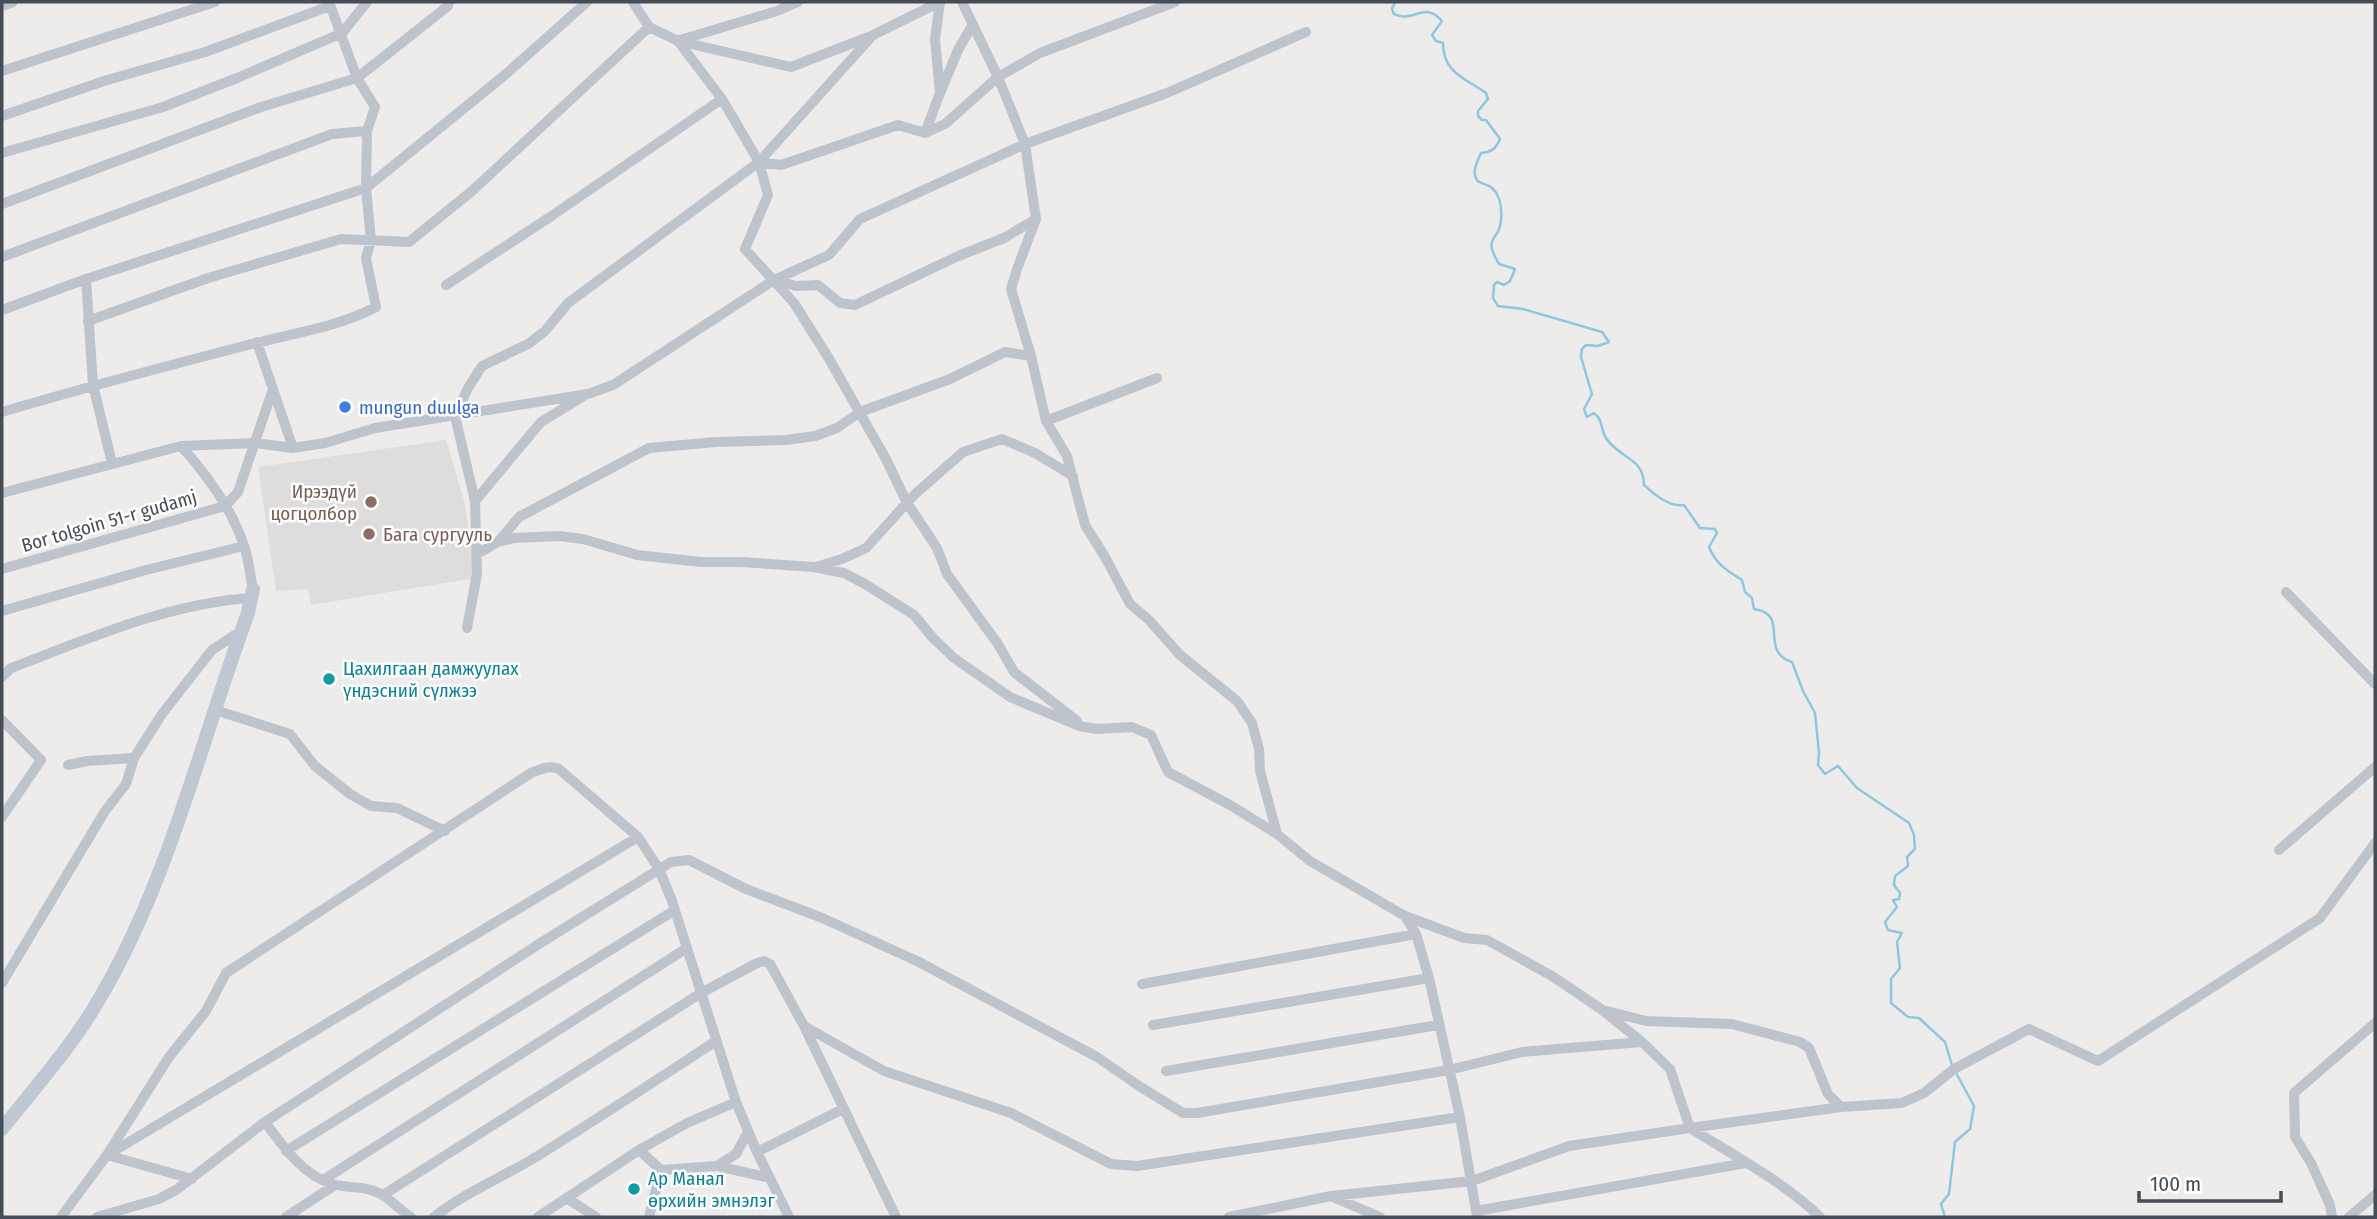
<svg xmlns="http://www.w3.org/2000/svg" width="2377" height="1219" font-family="'Fira Sans Condensed',sans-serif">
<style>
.education{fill:#dfdcdc}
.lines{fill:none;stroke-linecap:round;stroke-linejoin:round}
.stream{stroke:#8dc8e2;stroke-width:2.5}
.street{stroke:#bdc4cc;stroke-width:10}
.secondary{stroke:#bfc7d3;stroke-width:14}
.shop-dot{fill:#3f7fe0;stroke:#fff;stroke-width:2.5}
.education-dot{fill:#8d6e63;stroke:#fff;stroke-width:2.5}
.culture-dot{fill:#0f9aa8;stroke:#fff;stroke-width:2.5}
.labels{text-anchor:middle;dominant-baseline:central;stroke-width:5;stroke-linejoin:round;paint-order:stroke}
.shop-label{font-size:19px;fill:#366cbe;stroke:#fff;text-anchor:start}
.education-label{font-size:19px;fill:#785e54;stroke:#fff;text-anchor:end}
.street-label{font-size:19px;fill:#454d56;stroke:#fff}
.culture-label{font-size:19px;fill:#0d838f;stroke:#fff;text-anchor:start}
</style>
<rect width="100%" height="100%" fill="#eeebeb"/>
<path class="education" d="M446 440 465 504 475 578 311 605 308 589 276 591 258 467Z"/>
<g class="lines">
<path class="stream" d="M1395 2 1392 9 1394 14C1413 24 1424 0 1442 21L1432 35 1436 41 1443 43C1443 73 1465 78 1486 93L1488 99 1478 111V116L1482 120H1486L1500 139C1496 149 1491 152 1481 153 1478 160 1471 173 1477 180 1480 184 1488 184 1492 188 1500 195 1502 208 1501 219 1501 242 1481 234 1499 264L1515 269 1510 281 1504 285 1497 282 1494 285 1493 298 1498 306 1523 309 1602 332 1609 342 1598 346 1586 345 1582 349 1581 357 1592 394 1584 409 1587 417 1594 413C1604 421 1600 429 1606 438 1618 458 1644 457 1644 485 1655 495 1669 507 1684 505L1700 528 1715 529 1717 533 1709 547C1716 564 1726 570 1742 580L1745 592 1752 598 1754 609C1757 610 1761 610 1764 612 1784 621 1762 653 1792 662L1803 691 1815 713 1819 753 1818 765 1825 774 1838 766 1857 788 1909 823 1914 835 1915 849 1907 857 1908 866 1895 876 1894 885 1900 893 1899 899 1893 900 1897 907 1885 922 1888 930 1902 933 1897 942 1900 968 1891 979V1003L1908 1017 1919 1018 1945 1042 1952 1065
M1945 1217 1941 1204 1949 1194 1955 1142 1970 1129 1974 1106 1955 1071"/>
<path class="street" d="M633 2 649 27 678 41 722 99 759 162
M940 2 873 35 759 162 768 195 745 249 794 303 828 357 886 459 907 503 937 548 947 574 998 644 1014 672 1077 721
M962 2 998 77 1025 144 1036 219 1017 269 1011 289 1031 356 1046 421 1067 456 1085 525 1105 557 1130 604 1149 620 1180 655 1237 701 1252 723 1259 749 1260 771 1277 834
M2 6 13 2
M680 40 777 11 798 2
M678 41 791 67 871 36
M2 71 215 2
M941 91 958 50 973 24
M2 116 104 81 205 52 330 6
M925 133 940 93 935 39 940 2
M2 153 163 107 237 78 342 33 367 2
M2 204 261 107 357 78 448 6 449 2
M2 257 332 134 367 131
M86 279 93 385 112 463
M774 280 796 286 818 285 840 303 855 305 956 257 1004 238 1036 219
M446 285 550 217 722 99
M2 310 86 279 366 188 506 74 587 2
M88 321 208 278 341 239 409 242 472 191 649 27
M257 342 293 448
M2 412C82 388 163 367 244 346 288 334 336 328 376 307L366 258 371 240 366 188 367 131 375 107 357 78 329 2
M1046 421 1157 378
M181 446C207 475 232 508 244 546 249 560 250 575 253 589
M2 493 181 446 255 443 293 448 325 443 375 428 588 394 613 385 774 280 829 255 860 219 1025 144 1167 93 1306 32
M475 501 541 422 582 397
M498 542 514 538 559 536 583 539 637 555 701 562H742L814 567 844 573 865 584 914 615 933 638 954 658 1010 697 1079 726 1097 729 1132 727 1151 735 1168 772 1230 805 1277 834 1310 861 1405 916 1416 934 1429 978 1460 1117 1477 1217
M477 554 498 542 519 517 649 448 716 442 786 440 815 436 837 428 860 412 950 379 1005 352 1031 356
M816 567 842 559 866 548 914 495 963 452 1002 439 1035 453 1073 476
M2 569 225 506 238 492 273 389
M2286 592 2375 684
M2 611 146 570 244 546
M467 628 477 574 475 501 455 416 468 388 482 366 528 344 545 331 568 303 759 162 781 165 898 125 925 133 945 124 998 77 1040 53 1175 2
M2 677 11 668C88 639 169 603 251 598
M215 710 290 734 315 766 350 794 371 806 397 808 445 831
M2 720 41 760 2 817
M68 765 87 761 134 758
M2279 850 2375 767
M1405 916 1464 938 1487 940 1552 976 1601 1009 1642 1042 1670 1069 1690 1128 1841 1107 1902 1103 1924 1093 1954 1069 2029 1029 2098 1061 2320 918 2375 843
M2 983 105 811 126 784 134 758 162 714 212 650 241 631
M1142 984 1416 934
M1607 1011 1646 1021 1732 1024 1800 1042 1809 1048 1828 1094 1841 1107
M1153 1025 1429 978
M804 1026 884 1071 1011 1113 1111 1164 1137 1166 1460 1117
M1166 1071 1438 1025
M265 1122C282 1145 303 1176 333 1184 350 1189 364 1185 381 1194 391 1200 401 1211 411 1217
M639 1150 661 1170 717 1166 770 1178
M286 1151 675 910
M757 1152 843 1109
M109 1154 638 837
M107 1155 192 1179
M717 1166 736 1154 748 1132
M323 1180 687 948
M383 1195 701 993 757 963 764 961 770 964 804 1026 896 1217
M1335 1198 1380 1217
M568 1199 596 1217
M1476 1211 1746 1163
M61 1217 107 1155 169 1057 206 1011 226 973 531 773C541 769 548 765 559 769L638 837 659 869 672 901 736 1102 757 1152 789 1217
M97 1217 159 1199 176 1190 265 1122 542 942 671 862 689 860 746 889 820 917 917 961 1097 1057 1139 1086 1183 1113H1197L1449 1070 1522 1052 1642 1042
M286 1217 335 1185
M434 1217C463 1194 498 1179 531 1160 593 1122 655 1081 716 1041
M538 1217 639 1150 687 1123 736 1102
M649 1217 661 1170
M1229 1217 1331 1196 1472 1181 1569 1146 1690 1128C1730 1153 1787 1184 1820 1217
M2332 1217 2330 1205 2311 1163 2295 1137 2294 1093 2375 1023
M2349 1217 2375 1195"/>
<path class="secondary" d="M2 1129C36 1086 74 1044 101 996 170 878 201 740 248 613L253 589"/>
</g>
<circle class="shop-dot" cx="345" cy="407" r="7"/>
<g class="education-dot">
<circle cx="371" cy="502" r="7"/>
<circle cx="369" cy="534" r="7"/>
</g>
<g class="culture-dot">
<circle cx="329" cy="679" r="7"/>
<circle cx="634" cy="1189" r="7"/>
</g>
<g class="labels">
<g class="shop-label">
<text x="359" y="407">mungun duulga</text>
</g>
<g class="education-label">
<text x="357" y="491">Ирээдүй<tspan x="357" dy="22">цогцолбор</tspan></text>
<text x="383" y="534" text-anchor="start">Бага сургууль</text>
</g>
<g class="street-label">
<text transform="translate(109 521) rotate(-16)">Bor tolgoin 51-r gudamj</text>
</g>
<g class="culture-label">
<text x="343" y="668">Цахилгаан дамжуулах<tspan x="343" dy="22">үндэсний сүлжээ</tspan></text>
<text x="648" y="1178">Ар Манал<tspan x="648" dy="22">өрхийн эмнэлэг</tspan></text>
</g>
</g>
<rect width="2377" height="1219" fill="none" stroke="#454d56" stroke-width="7"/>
<path d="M2139 1191v10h142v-10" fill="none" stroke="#454d56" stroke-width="3.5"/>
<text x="2150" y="1191" font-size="21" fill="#454d56" stroke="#ffffff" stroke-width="5" paint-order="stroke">100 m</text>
</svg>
